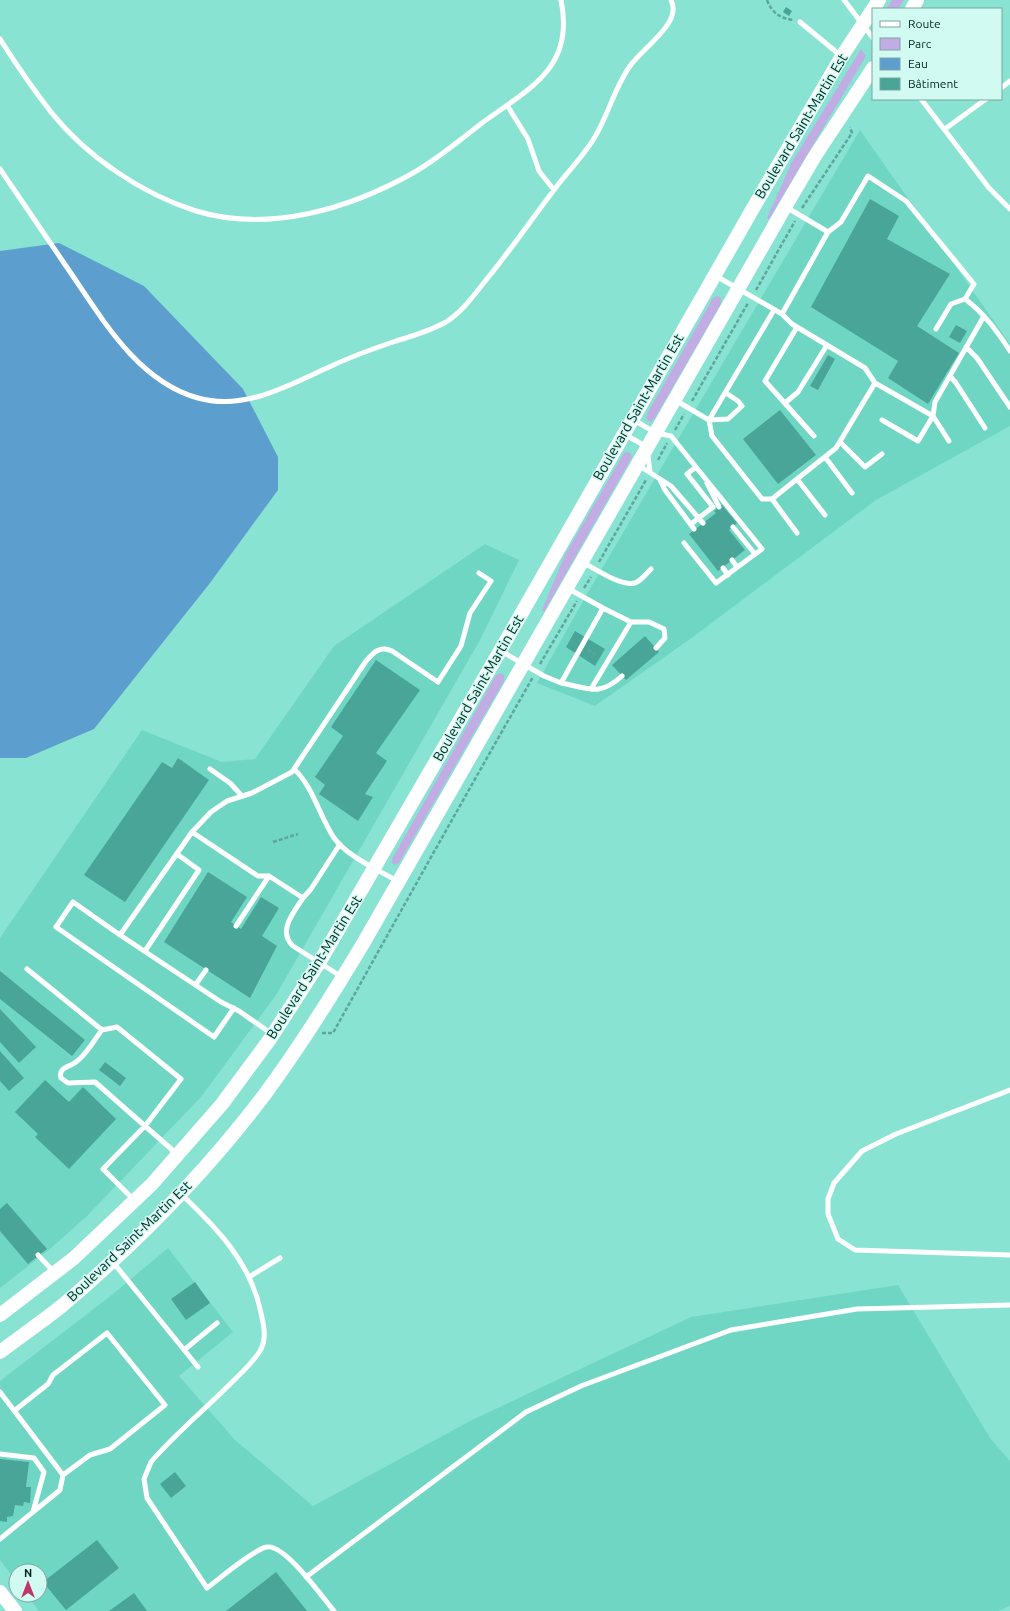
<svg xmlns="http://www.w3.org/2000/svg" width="1010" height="1611" font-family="Ubuntu,sans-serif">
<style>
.built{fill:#70d6c4}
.green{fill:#c1ade3}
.water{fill:#5c9fcf}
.building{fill:#49a597}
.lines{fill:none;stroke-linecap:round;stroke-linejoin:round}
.path{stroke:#5da79a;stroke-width:2.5;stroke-dasharray:4 2;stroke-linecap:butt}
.lane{stroke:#fff;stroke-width:5}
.secondary{stroke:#fff;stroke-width:14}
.labels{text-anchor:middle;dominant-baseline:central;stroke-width:3;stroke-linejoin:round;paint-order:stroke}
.street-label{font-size:14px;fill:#002621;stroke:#d0faf2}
</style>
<rect width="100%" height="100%" fill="#88e3d3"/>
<path class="built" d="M860 130 1010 344V426L876 500 693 637 595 706 537 683 587 594Z
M485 544 519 560 480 640 276 995 201 1097 87 1216 50 1249 0 1288V938L142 730 222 762 255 759 334 646Z
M168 1248 233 1332 179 1376 235 1440 313 1506 472 1420 691 1317 898 1285 990 1438 1010 1461V1606L998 1611H39L27 1595H40V1571H16V1581L0 1560V1381L113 1294Z"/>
<path class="green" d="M892 0H904L898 9H886Z
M861 49 866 56 769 219 767 218 792 162Z
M717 296 721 298V304L655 418 651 422 647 420 646 418 648 412 713 298Z
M627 452 630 453 632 457 544 612 542 610 565 555 624 453Z
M501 673 504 675V681L399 863 395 865 392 863V859L496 675Z"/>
<path class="water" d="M59 243 144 286 243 389 278 457V490L210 583 94 729 26 758H0V251Z"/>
<path class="building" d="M786 7 792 11 789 16 783 12Z
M870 199 899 216 887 239 950 274 917 326 959 353 928 404 888 378 898 361 811 307Z
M956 325 967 331 960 343 949 337Z
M828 355 835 359 818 390 810 386Z
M780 410 816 455 778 484 743 439Z
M722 505 737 523 729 530 745 550 718 571 689 534 716 513 714 511Z
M575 631 605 649 595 666 566 647Z
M645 636 659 652 626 680 612 665Z
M376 660 420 690 376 753 387 761 365 794 373 797 358 821 319 794 325 785 315 777 343 736 331 727Z
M178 758 209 780 125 902 84 875 162 762 172 768Z
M208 872 247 897 231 922 241 929 261 897 279 908 262 936 277 946 250 998 164 942Z
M0 971 85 1040 72 1056 0 999Z
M0 1009 36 1047 19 1063 0 1042Z
M0 1051 24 1078 9 1091 0 1081Z
M105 1062 126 1078 120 1086 99 1070Z
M45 1080 69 1102 83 1087 116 1119 69 1169 35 1137 38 1134 15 1112Z
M7 1203 47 1249 28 1264 0 1231V1209Z
M195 1282 210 1303 186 1320 171 1299Z
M0 1459 29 1462 26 1487H31L30 1503 24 1502 23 1506 15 1505 13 1516 7 1517V1522L0 1521Z
M175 1472 186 1486 171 1498 160 1484Z
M97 1540 119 1568 66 1610 43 1582Z
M276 1572 307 1611H226Z
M134 1593 147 1611H109Z"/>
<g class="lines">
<path class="path" d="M767 0C772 13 780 18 793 20
M802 208 852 133 850 127
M756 290 795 221
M692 401 748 303
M675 430 684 414
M658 460 667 443
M599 562 646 480
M584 588 591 577
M588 650 595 654
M540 664 577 601
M273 842 298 834
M322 1033H333C399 914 465 796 533 677"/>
<path class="lane" d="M844 0 873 38
M800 22 840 55
M0 39C16 64 33 89 51 112 87 157 142 194 196 211 269 233 349 209 413 173 438 159 460 140 482 123 530 88 575 68 561 0
M1001 88 1010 81
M921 99 989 188 1010 209
M507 105 528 139 539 171 554 190
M945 129 986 99
M0 169C22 201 44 234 66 266 100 315 136 381 198 398 244 411 287 386 327 368 350 357 372 349 396 341 413 336 430 331 446 322 462 312 474 295 486 280 510 251 531 220 554 190 566 173 582 158 593 140 608 117 614 88 630 66 642 48 683 23 671 0
M786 207 828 232
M716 276 782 314 792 324 865 368 875 383 836 448 772 499H762L712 436 709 420 728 419 742 406 738 401 726 393
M782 314 828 232 841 222 868 176 906 201 974 284 965 299C984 313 997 331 1010 351
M797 327 765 381 814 436
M936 329 951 304 965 299
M966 347 977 358 1010 407
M950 376 956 383 985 428
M875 383 933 416 949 441
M675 400 709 420 774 310
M785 403 798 392 827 345
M634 420 656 433 671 436 762 549 716 583 684 543
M882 420 918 441 933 416 935 402 984 316
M624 434 647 447 650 472
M840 442 865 467 882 454
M825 457 852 493
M638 465 671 486 703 523
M797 479 825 515
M660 480 665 490 694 529
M707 483 719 507
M772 499 797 533
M691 524 713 507 687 474 696 467
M733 527 755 554
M732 560 737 567
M582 562C594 568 621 587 635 583 641 581 647 573 651 569
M723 568 728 575
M603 608 631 622H649L664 629 665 638 656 648
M501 651 544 676 561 683 603 608 569 589
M561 683C589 688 599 697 622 676
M591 689 631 622
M210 769 230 783 242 796
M294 769C312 785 320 817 334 838 348 857 377 869 397 881
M192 832 258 876H269L303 898C294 912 277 931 293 946L342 977
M303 898 311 889 340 844
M236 926 269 876
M120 935 73 902 56 927 214 1037 234 1008
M145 951 199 870 177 854
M27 969 102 1030 117 1027 181 1079 145 1126 95 1082 68 1083 61 1078C58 1067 70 1067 76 1062 87 1054 94 1040 102 1030
M196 984 206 970
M272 1034 239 1011 221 1002 120 935 192 832 211 812 227 801 252 793 292 772 366 661C373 653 380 645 392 651L438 682 461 646 470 613 491 581 479 573
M1010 1090 896 1134 862 1151 834 1183 828 1199V1214L838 1239 855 1250 1010 1255
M181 1194C217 1228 251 1263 261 1313 264 1326 267 1339 260 1351 251 1365 238 1376 227 1387 202 1412 174 1435 151 1462L144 1479 147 1498 207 1588C219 1579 256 1548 267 1547 285 1544 323 1598 334 1611
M134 1200 103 1169 145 1126 177 1154
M38 1255 54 1272
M112 1261 198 1367
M249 1277 280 1258
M184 1350 217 1323
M0 1392 63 1475 60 1490 0 1539
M14 1411 48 1384 53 1375 107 1333 165 1405 110 1449 90 1455 63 1475
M0 1454 34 1458 44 1472 33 1512
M306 1577 526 1412 581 1386 731 1330 857 1309 1010 1305"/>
<path class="secondary" d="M912 9 917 0
M0 1315 74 1258 152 1184 222 1104 270 1039 319 963 500 651 752 210 842 56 879 0
M0 1352C21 1336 43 1321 63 1305 137 1242 207 1171 265 1094 301 1045 333 994 364 942L785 207 815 156 873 68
M0 1592 15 1611"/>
</g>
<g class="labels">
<g class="street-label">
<text transform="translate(801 126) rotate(-59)">Boulevard Saint-Martin Est</text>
<text transform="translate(638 407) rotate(-60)">Boulevard Saint-Martin Est</text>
<text transform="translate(478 688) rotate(-60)">Boulevard Saint-Martin Est</text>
<text transform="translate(314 967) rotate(-58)">Boulevard Saint-Martin Est</text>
<text transform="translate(129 1241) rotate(-44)">Boulevard Saint-Martin Est</text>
</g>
</g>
<rect x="872" y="8" width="130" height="92" fill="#d0faf2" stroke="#7da59e"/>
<rect x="880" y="21" width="20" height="6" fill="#ffffff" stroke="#7da59e"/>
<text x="908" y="28" font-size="12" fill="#002621">Route</text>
<rect x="880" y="38" width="20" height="12" fill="#c1ade3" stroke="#7da59e"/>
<text x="908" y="48" font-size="12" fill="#002621">Parc</text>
<rect x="880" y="58" width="20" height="12" fill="#5c9fcf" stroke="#7da59e"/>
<text x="908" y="68" font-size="12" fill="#002621">Eau</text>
<rect x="880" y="78" width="20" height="12" fill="#49a597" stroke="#7da59e"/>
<text x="908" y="88" font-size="12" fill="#002621">Bâtiment</text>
<g transform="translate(28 1583)"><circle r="19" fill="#d0faf2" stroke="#7da59e"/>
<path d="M0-3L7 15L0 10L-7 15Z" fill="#bf346a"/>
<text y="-6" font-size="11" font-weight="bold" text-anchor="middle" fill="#002621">N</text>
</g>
</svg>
